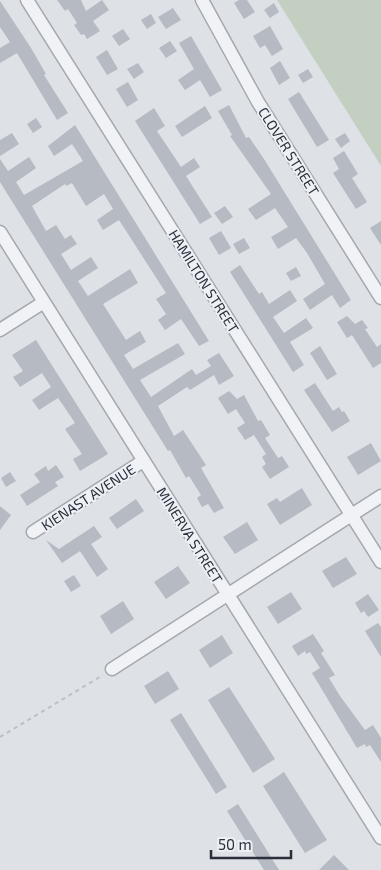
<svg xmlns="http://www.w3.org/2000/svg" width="381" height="870" font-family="'Exo 2',sans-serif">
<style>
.green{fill:#c3cfc0}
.building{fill:#b6bac2}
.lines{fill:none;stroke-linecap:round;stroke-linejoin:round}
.minor-casing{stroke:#a4a8af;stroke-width:15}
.path{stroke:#bcbfc5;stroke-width:2;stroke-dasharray:4 4;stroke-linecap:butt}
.minor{stroke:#f0f2f5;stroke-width:12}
.labels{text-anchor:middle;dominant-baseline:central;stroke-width:4;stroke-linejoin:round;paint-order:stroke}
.street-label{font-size:14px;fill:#292f3b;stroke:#edf0f4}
</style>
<rect width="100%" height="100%" fill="#dee1e6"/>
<path class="green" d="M277 0H381V166Z"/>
<path class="building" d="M57 0H81L86 11 102 0 109 10 93 21 100 31 87 39 84 34 81 35 74 25 77 23 68 9 65 11Z
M239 0H247L255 12 244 19 234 3Z
M0 1 31 48 46 74 44 75 68 113 57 120 17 53 0 63V48L10 42 0 27Z
M274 3 279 12 270 18 264 10Z
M173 8 181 20 166 29 158 17Z
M151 14 156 23 147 29 141 20Z
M270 26 283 49 272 56 265 45 260 48 253 36Z
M123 29 130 39 119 46 112 36Z
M191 36 222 90 210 97 200 80 185 90 178 80 194 69 179 43Z
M170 41 177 51 166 58 159 48Z
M107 50 118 69 107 75 96 57Z
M280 61 290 78 279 85 270 68Z
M138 63 144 72 134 79 127 69Z
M308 69 313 77 303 83 298 75Z
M128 82 138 100 127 107 116 89Z
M299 92 329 140 317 147 288 99Z
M229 105 246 138 249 137 264 159 351 300 340 308 332 295 310 310 303 299 325 284 307 253 296 238 278 249 271 237 288 227 275 208 256 220 248 209 271 194 230 136 232 135 218 111Z
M205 106 212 118 182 137 175 126Z
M154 108 165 126 157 131 181 167 194 158 200 167 186 176 212 217 200 224 135 121Z
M36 118 42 127 33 133 27 124Z
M75 125 209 341 199 346 181 319 165 330 158 320 166 314 156 299 166 293 119 220 103 230 97 220 113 209 104 194 86 206 72 183 66 186 65 184 32 206 46 231 56 225 65 239 71 235 77 244 61 254 71 270 91 257 98 268 78 281 88 296 130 269 138 283 103 304 126 340 140 331 146 342 124 355 133 369 178 343 185 354 140 380 151 397 192 369 196 375 211 366 207 360 219 353 234 376 219 385 214 375 190 390 187 387 158 406 174 436 183 430 206 465 201 468 224 508 214 513 208 504 202 507 197 498 201 495 189 476 186 478 170 450 168 451 0 182V159L8 171 29 157 36 168 16 182 24 195 83 161 72 144 54 156 48 146Z
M12 133 19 144 0 156V140Z
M345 133 350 141 341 148 335 139Z
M344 151 358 174 352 178 367 202 356 209 333 173 339 169 333 158Z
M225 206 233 217 222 224 214 213Z
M381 221V245L370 228Z
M221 231 231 248 219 255 209 238Z
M244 238 250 248 239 254 233 244Z
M240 265 259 294 262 292 269 304 290 290 297 301 273 317 284 333 306 318 313 328 290 342 304 365 293 372 230 272Z
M296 267 301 276 291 281 286 273Z
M347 316 355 324 362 320 368 328 365 329 377 347 381 344V363L373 368 352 335 347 338 337 322Z
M36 340 108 454 80 471 73 459 82 454 65 429 75 423 65 408 58 398 39 410 32 400 51 387 42 373 20 387 13 377 23 371 12 355Z
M320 346 337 374 327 380 310 353Z
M315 383 333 411 339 407 342 412 344 411 350 421 332 432 304 390Z
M229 391 237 399 244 395 258 421 261 420 270 435 265 438 278 458 282 456 289 467 270 479 262 467 266 464 262 457 266 454 254 435 245 440 237 428 245 423 236 409 228 414 218 398Z
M371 443 381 461 358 475 347 457Z
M56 465 64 477 55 482 58 486 27 506 20 495 40 482 34 474 46 466 48 471Z
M10 472 16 481 6 487 1 478Z
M302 488 312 505 280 525 267 504 277 498 280 502Z
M136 499 144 511 117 529 109 518Z
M0 506 11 515 0 530Z
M247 522 258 540 235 554 223 537Z
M94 526 102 537 91 544 108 569 97 577 80 551 62 563 46 540 59 549Z
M346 557 357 574 333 588 322 571Z
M178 566 190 583 166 599 154 582Z
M74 575 81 586 71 592 64 581Z
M291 592 302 609 278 624 267 607Z
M368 594 379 610 368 617 364 611 361 613 355 603Z
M123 601 134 619 111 634 100 616Z
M378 623 381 627V657L365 631Z
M313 634 324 651 321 653 335 675 329 678 340 696 365 730 373 725 381 738V762L370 745 366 747 365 744 357 748 312 673 320 668 310 652 306 654 305 651 298 656 292 646Z
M222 635 233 653 210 668 199 650Z
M168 671 179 689 155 704 144 686Z
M229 687 275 759 253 773 208 700Z
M181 713 227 787 216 794 170 720Z
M284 772 327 840 305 853 263 786Z
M238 804 279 870H264L227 811Z
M334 855 349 870H319Z"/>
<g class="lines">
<defs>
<path id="minor" d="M27 0 381 562
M202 0 258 102 381 298
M0 232 381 838
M0 330 44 302
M33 532 143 461
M112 669 381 496"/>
</defs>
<use href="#minor" class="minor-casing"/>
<path class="path" d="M0 737 103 675"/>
<use href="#minor" class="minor"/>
</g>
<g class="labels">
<g class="street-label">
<text transform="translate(289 151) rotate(58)">CLOVER STREET</text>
<text transform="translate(204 281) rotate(58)">HAMILTON STREET</text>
<text transform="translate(88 497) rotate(-33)">KIENAST AVENUE</text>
<text transform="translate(190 535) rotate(58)">MINERVA STREET</text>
</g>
</g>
<path d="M211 850v8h80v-8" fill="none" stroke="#292f3b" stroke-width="2.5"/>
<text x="218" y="850" font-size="15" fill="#292f3b" stroke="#edf0f4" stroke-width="4" paint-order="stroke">50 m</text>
</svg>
